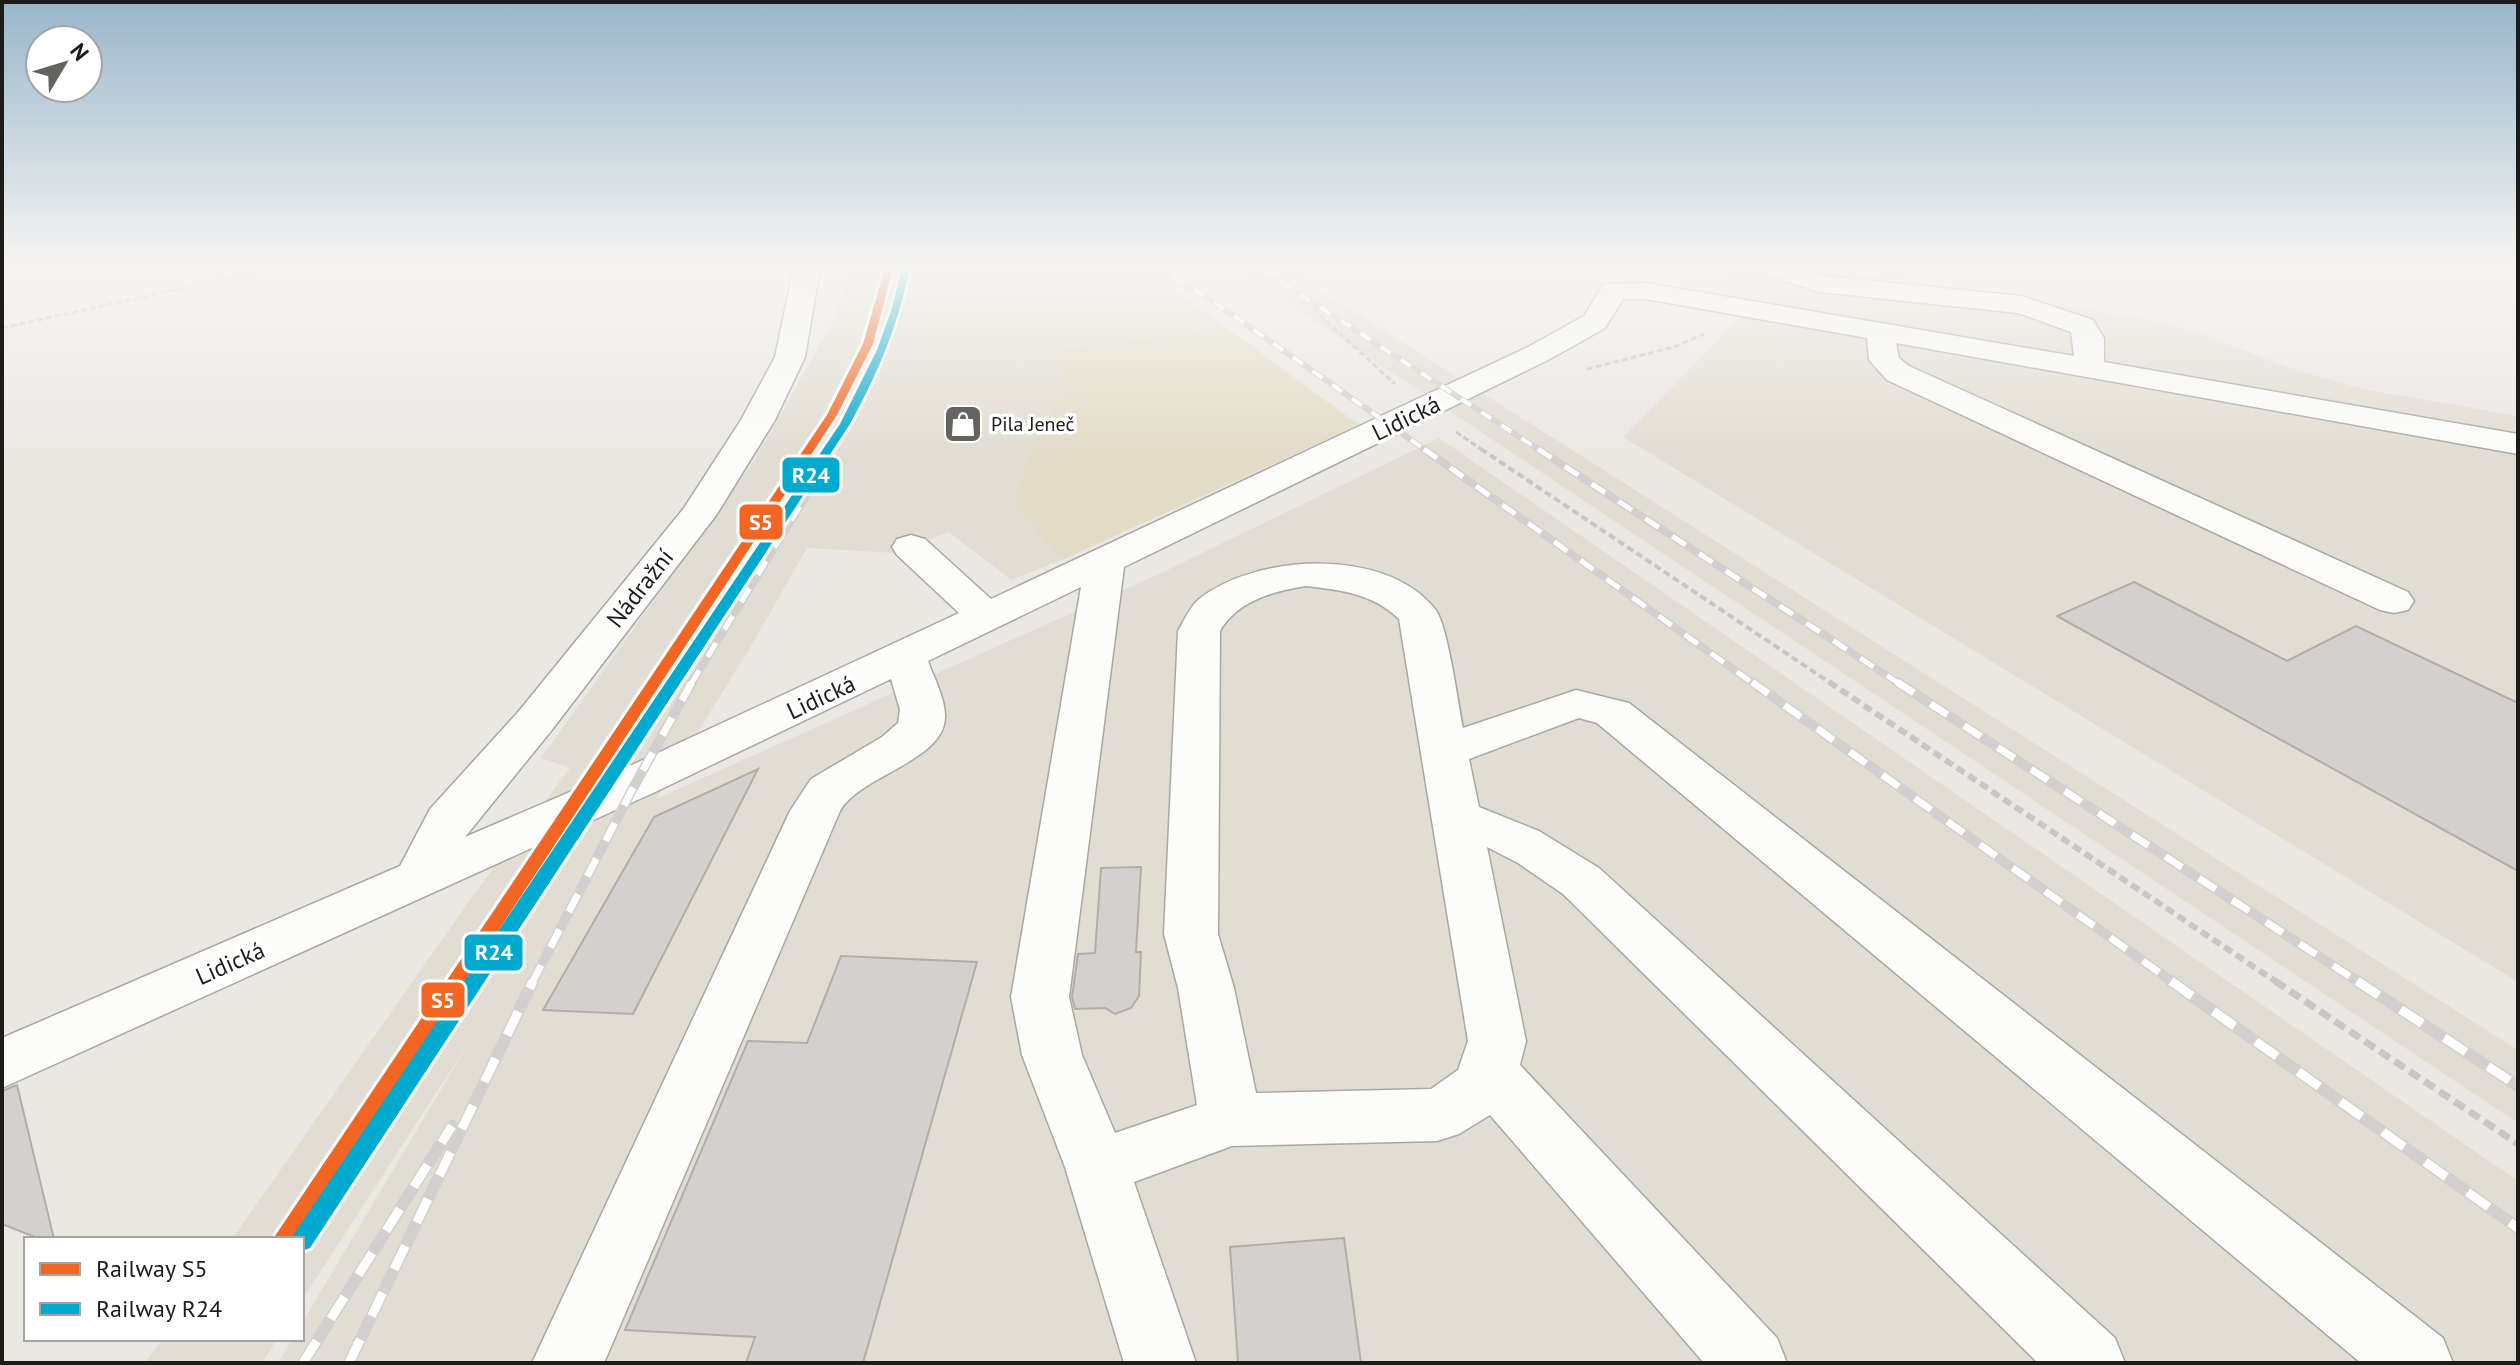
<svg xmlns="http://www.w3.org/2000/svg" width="2520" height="1365" font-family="'PT Sans',sans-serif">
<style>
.built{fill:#e2ddd2}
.green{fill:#e2dbc6}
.building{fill:#d3d1cd;stroke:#b0aeab;stroke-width:2}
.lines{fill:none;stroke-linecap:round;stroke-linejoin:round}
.minor-casing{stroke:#a9a7a4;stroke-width:3}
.path-far3{stroke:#c8c7c5;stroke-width:3;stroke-dasharray:6 3;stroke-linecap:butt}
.path-far2{stroke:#c8c7c5;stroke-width:4;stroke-dasharray:7 4;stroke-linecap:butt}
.path-far1{stroke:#c8c7c5;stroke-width:6;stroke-dasharray:9 5;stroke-linecap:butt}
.path{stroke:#c8c7c5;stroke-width:7;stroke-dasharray:12 6;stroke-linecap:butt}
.minor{fill:#fcfcfb;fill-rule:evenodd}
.rail-far3-casing{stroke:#d1d0cf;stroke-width:6}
.rail-far2-casing{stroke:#d1d0cf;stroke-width:8}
.rail-far1-casing{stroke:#d1d0cf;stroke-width:10}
.rail-casing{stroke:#d1d0cf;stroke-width:12}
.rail-far3{stroke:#fff;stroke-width:4;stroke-dasharray:12;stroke-linecap:butt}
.rail-far2{stroke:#fff;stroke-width:5;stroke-dasharray:16;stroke-linecap:butt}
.rail-far1{stroke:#fff;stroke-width:7;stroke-dasharray:20;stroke-linecap:butt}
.rail{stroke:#fff;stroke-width:9;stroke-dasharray:26;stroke-linecap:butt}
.rail-1-casing{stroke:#fff;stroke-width:6}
.rail-2-casing{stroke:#fff;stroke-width:6}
.rail-1{fill:#f26522;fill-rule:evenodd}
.rail-2{fill:#00a9ce;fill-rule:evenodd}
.labels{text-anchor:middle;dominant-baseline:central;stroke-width:7;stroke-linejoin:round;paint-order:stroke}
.far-poi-label{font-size:20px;fill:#1d1c19;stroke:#fff;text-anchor:start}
.street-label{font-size:24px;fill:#1d1c19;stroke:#fff}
.line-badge{stroke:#fff;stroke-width:3}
.badge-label{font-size:22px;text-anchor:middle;font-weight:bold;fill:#fff}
</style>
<rect width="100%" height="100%" fill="#eae8e3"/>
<path class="built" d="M853 268H1138L1152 273 1226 327 1054 351 1065 384 1031 448 1014 503 1062 560 1011 580 949 532 894 553 807 548 750 648 656 799 1161 573 1439 438 2518 1181V1363H278L292 1339H302V1323L471 1039 302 1300V1239H232L474 894 570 768 541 758 754 461 830 327Z
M1235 268H1285L2518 1050V1123Z
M1788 268H1834L2161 322 2207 336 2289 368 2363 389 2518 416V982L1623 437Z
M162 1339H277L262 1363H145Z"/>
<path class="green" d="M1741 268H1786L1753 296 1749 288 1724 276Z
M1226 327 1359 425 1062 560 1013 504 1031 448 1065 384 1053 351Z"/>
<path class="building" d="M2134 582 2287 661 2356 626 2518 703V871L2057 616Z
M758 769 633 1014 543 1010 654 817Z
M1141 867 1136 952H1141L1139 996 1131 1008 1115 1014 1105 1008 1075 1009 1072 997 1078 954 1095 953 1101 868Z
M841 956 977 962 863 1363H746L755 1337 625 1330 748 1041 807 1043Z
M17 1085 54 1239H40L2 1224V1091Z
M1344 1238 1361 1363H1238L1230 1247Z"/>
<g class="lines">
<defs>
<path id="minor" d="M794 268H820L805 357 775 420 717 514 551 731 465 837 619 771 959 613 897 555 892 547 897 539 911 535 925 539 991 599 1528 347 1584 316 1604 284 1646 283 2074 356 2071 332 2018 313 1820 292 1764 274 1760 268H1798L1824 276 2022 296 2093 320 2104 338V362L2518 434V454L1896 343 1899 358 1909 366 2408 592 2414 601 2408 610 2394 613 2380 610 1887 380 1869 360 1867 338 1646 299H1623L1605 328 1550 359 1124 567 1069 997 1082 1055 1115 1133 1197 1105 1178 988 1164 934 1178 631C1184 621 1189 608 1198 600 1256 553 1386 547 1435 609 1448 625 1458 704 1463 728L1576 690 1629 703 2443 1338 2453 1363H2361L1597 723 1579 718 1469 759 1479 807 1539 831 1599 868 2115 1338 2125 1363H2038L1563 894 1518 863 1487 847 1526 1041 1520 1065 1777 1338 1787 1363H1704L1490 1115 1459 1134 1437 1141 1232 1146 1134 1182 1196 1363H1124L1065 1167 1022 1055 1011 997 1081 587 928 661C934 678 944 696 945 714 948 761 859 775 840 811L604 1363H532L790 811 811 779 882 737 898 723 900 710 891 679 653 793 2 1088V1038L400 866 430 809 519 711 684 508 741 420 775 357ZM1306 586C1342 590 1373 594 1399 619L1468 1041 1458 1070 1431 1089 1256 1093 1234 988 1218 934 1220 631C1237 601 1274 591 1306 586Z"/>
</defs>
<use href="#minor" class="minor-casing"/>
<path class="path-far3" d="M1313 309 1395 384
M2 328 274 268
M1587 369 1674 347 1704 334
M1456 432 1484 451"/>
<path class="path-far2" d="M1481 449 1832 684"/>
<path class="path-far1" d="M1829 682 2278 983"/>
<path class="path" d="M2275 981 2518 1144"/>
<use href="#minor" class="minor"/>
<defs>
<path id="rail-far3" d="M1151 268 1204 295 1427 451
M1260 268 1541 451"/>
<path id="rail-far2" d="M1424 449 1754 684
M1538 449 1900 684
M691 684 822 470"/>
<path id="rail-far1" d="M1752 682 2174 983
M1897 682 2360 983
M532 983 633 788 692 682"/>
<path id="rail" d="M2171 981 2518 1228
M2357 981 2518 1086
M303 1363 452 1126
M349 1363 533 981"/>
</defs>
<use href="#rail-far3" class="rail-far3-casing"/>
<use href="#rail-far2" class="rail-far2-casing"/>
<use href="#rail-far1" class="rail-far1-casing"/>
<use href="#rail" class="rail-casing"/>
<use href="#rail-far3" class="rail-far3"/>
<use href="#rail-far2" class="rail-far2"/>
<use href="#rail-far1" class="rail-far1"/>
<use href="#rail" class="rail"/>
<defs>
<path id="rail-1" d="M885 268H893L873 344 837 415 296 1239H273L827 415 863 344Z"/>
<path id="rail-2" d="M902 269 909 271C898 326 877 375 850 424L310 1248 302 1251V1239H292L294 1234 840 424 877 350 891 311Z"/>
</defs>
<use href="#rail-1" class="rail-1-casing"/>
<use href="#rail-2" class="rail-2-casing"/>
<use href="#rail-1" class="rail-1"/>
<use href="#rail-2" class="rail-2"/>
</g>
<linearGradient id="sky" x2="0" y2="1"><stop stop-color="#99b6ca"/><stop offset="0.58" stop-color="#f6f5f2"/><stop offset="1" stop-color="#f6f5f2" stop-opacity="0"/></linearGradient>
<rect width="2520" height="459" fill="url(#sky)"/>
<defs>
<symbol id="shop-square" viewBox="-11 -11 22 22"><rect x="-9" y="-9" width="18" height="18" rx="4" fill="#656360" stroke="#fff"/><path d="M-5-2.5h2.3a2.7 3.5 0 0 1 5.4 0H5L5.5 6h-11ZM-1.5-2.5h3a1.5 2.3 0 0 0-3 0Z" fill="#fff"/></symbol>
</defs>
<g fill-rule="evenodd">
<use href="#shop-square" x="941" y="402" width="44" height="44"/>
</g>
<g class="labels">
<g class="far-poi-label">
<text x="991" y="424">Pila Jeneč</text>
</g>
<g class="street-label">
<text transform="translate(1406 418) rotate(-26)">Lidická</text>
<text transform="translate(640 588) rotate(-52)">Nádražní</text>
<text transform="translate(821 697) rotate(-25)">Lidická</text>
<text transform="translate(230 963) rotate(-24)">Lidická</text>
</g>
</g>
<g class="line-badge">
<rect x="781" y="456" width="60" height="38" rx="8" fill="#00a9ce"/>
<rect x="738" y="503" width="46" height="38" rx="8" fill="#f26522"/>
<rect x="463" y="933" width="61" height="39" rx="8" fill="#00a9ce"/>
<rect x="420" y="981" width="46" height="38" rx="8" fill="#f26522"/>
</g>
<g class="badge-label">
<text x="811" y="483">R24</text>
<text x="761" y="530">S5</text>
<text x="494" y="960">R24</text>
<text x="443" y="1008">S5</text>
</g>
<rect width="2520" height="1365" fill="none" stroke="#1d1c19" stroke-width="8"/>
<rect x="24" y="1237" width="280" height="104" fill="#ffffff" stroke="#a5a4a3" stroke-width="2"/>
<rect x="40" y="1263" width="40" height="12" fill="#f26522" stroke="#a5a4a3" stroke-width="2"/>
<text x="96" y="1277" font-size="24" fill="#1d1c19">Railway S5</text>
<rect x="40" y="1303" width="40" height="12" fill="#00a9ce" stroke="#a5a4a3" stroke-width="2"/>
<text x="96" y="1317" font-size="24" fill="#1d1c19">Railway R24</text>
<g transform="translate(64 64) rotate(52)"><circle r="38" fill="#ffffff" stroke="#a5a4a3" stroke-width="2"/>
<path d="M0-6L14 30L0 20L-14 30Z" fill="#656360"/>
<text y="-12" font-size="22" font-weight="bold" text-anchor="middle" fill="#1d1c19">N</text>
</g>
</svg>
